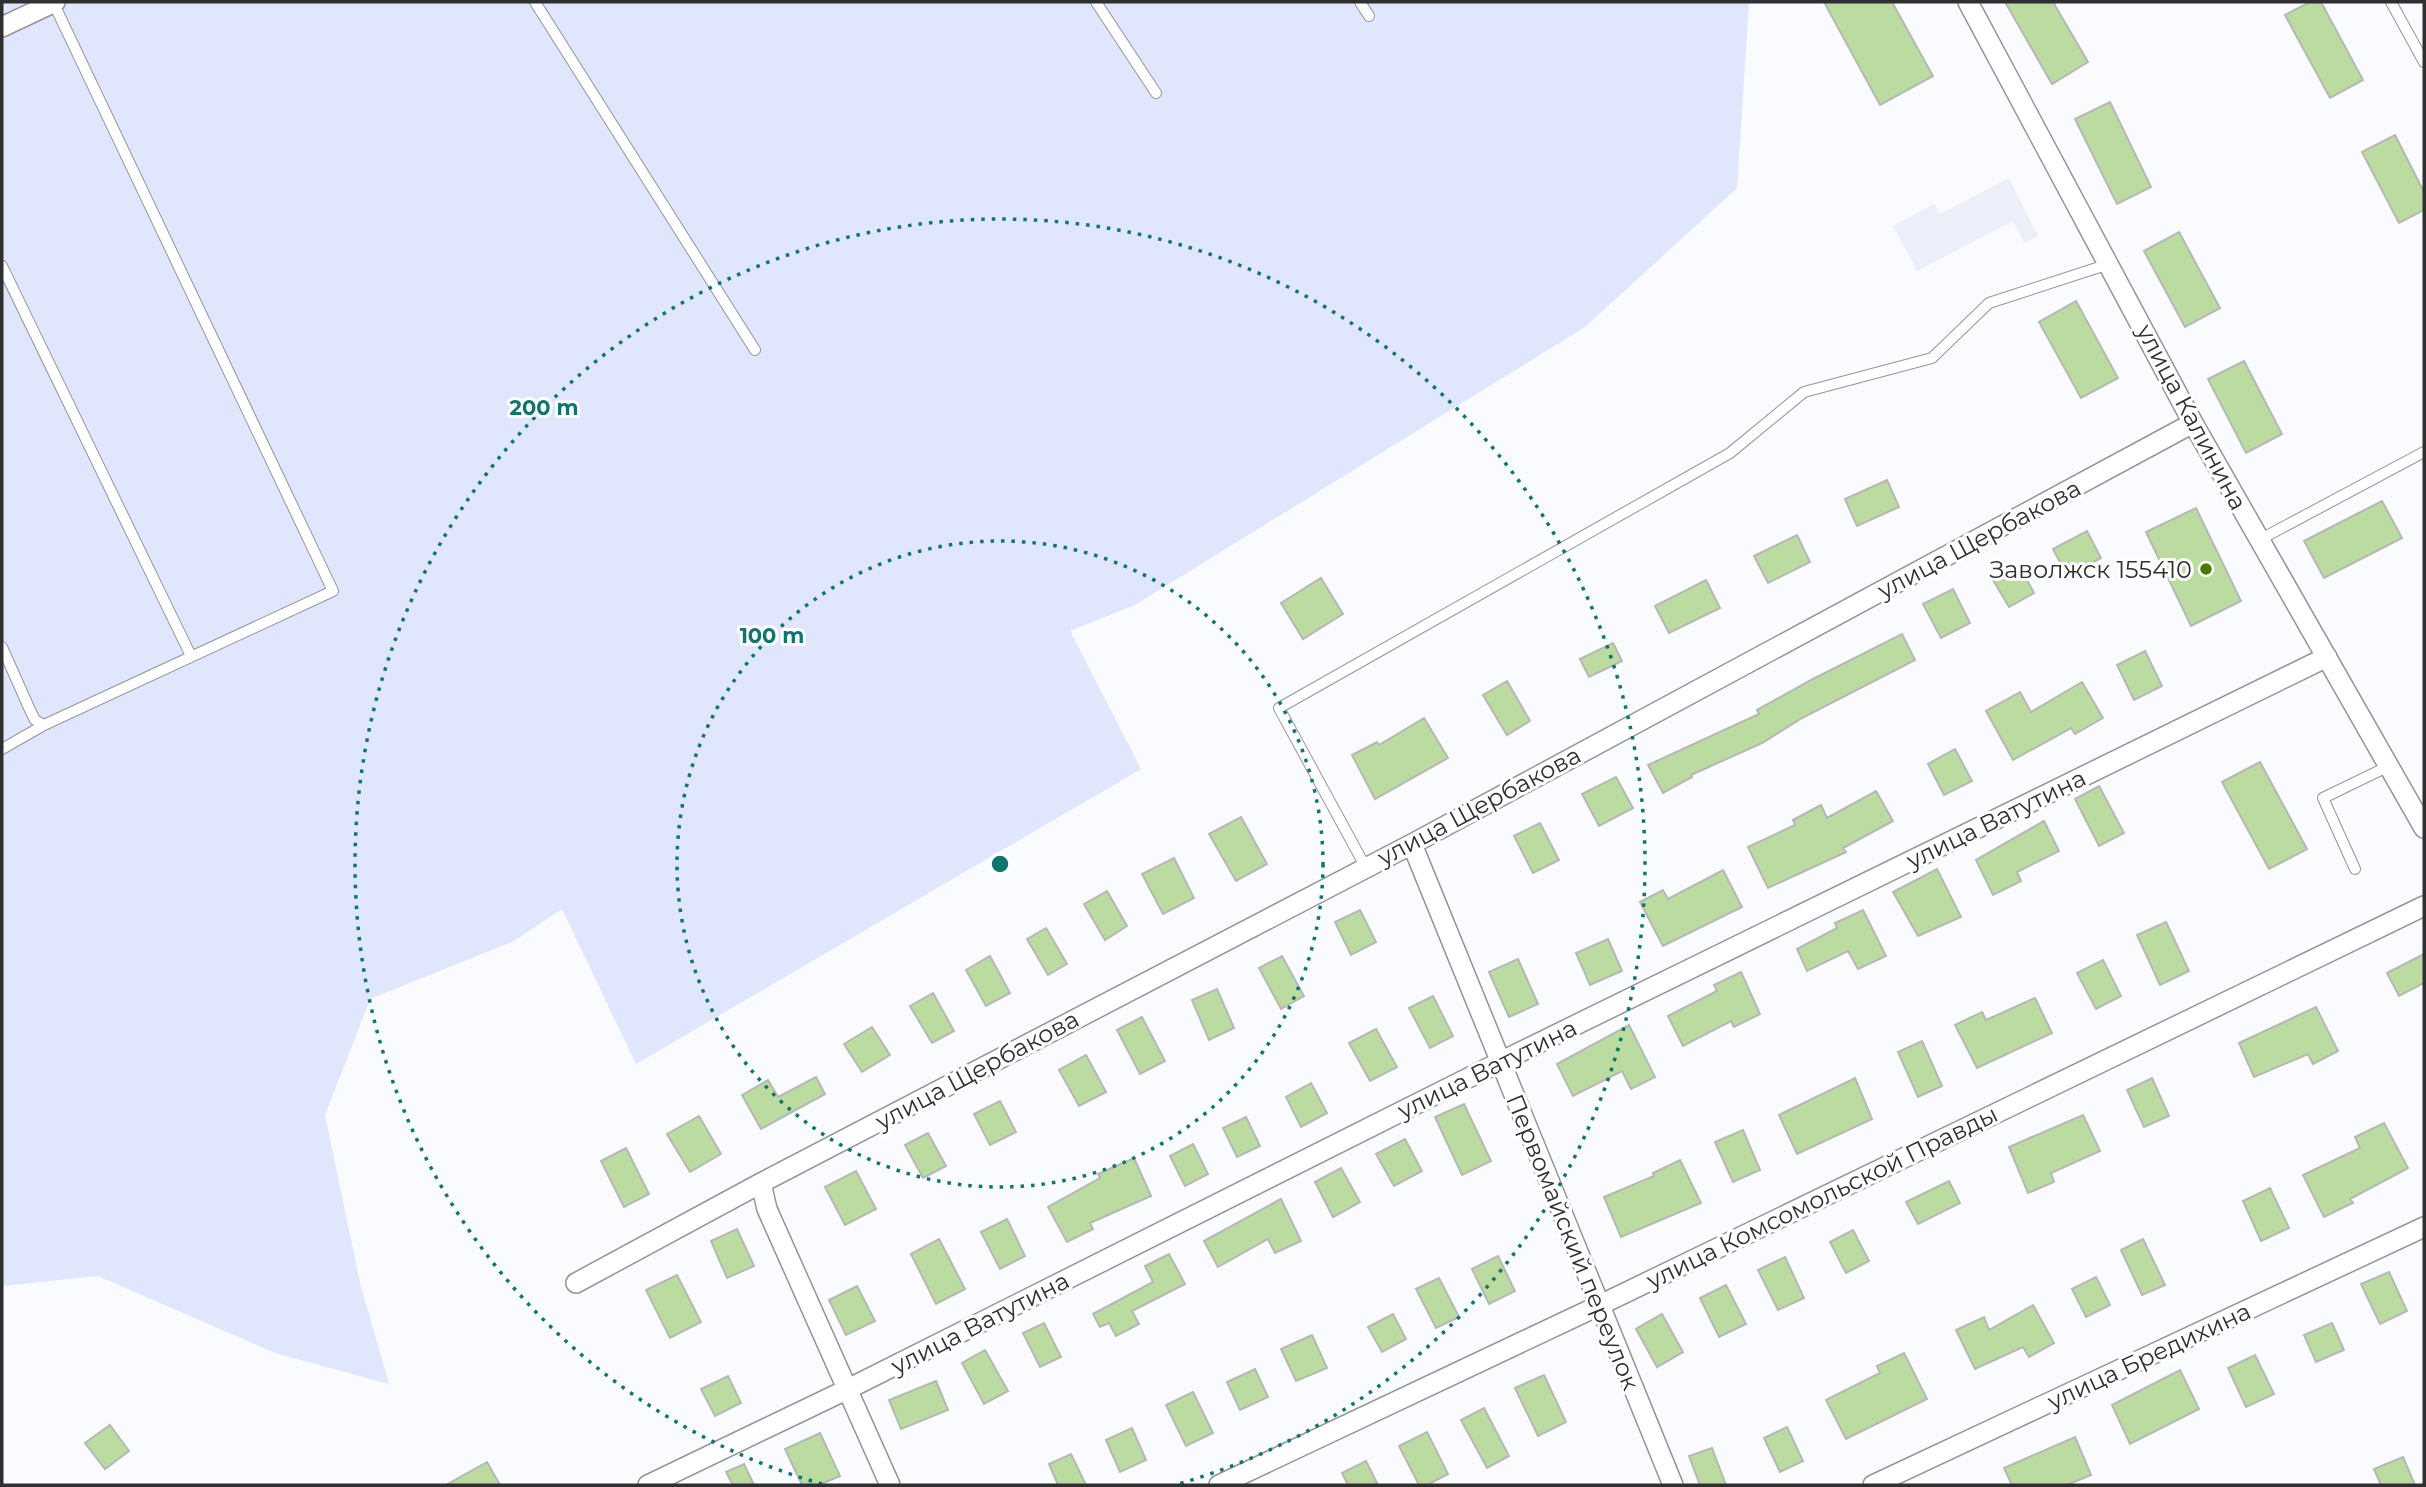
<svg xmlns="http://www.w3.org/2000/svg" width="2426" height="1487" font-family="Montserrat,sans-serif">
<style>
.built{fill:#eceff9}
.green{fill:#e0e6fc}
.building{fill:#bcdba1;stroke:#b6b8b5;stroke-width:2}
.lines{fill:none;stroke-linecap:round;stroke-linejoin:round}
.service-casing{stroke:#959598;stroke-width:12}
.minor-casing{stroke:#959598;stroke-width:22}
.service{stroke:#fff;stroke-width:10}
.minor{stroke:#fff;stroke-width:19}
.ring{fill:none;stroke:#0f766e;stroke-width:3.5;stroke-dasharray:3.5 7}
.poi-dot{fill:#4b7900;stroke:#fff;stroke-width:2.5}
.labels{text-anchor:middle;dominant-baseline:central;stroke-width:6;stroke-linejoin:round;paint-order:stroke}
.street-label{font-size:24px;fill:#2f3031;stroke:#fff}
.poi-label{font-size:24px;fill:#2f3031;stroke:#fff;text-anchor:end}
.centre{fill:#0f766e;stroke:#fff;stroke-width:3.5}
.ring-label{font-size:21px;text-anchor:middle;font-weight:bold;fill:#0f766e;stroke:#fff;stroke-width:6;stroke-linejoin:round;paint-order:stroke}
</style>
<rect width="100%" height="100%" fill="#fafbfe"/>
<path class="built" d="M2009 178 2038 236 2024 243 2013 221 1917 271 1893 226 1934 204 1940 214Z"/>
<path class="green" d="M2 2H1749L1737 188 1585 327 1135 605 1070 631 1141 769 636 1064 562 909 514 941 370 999 325 1115 360 1283 389 1384 275 1353 98 1276 2 1286Z"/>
<path class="building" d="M1824 2H1892L1933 76 1880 105Z
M2005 2H2053L2088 62 2052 84Z
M2310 2H2321L2363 80 2330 98 2285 15Z
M2110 102 2151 187 2117 204 2075 119Z
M2395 135 2424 192V210L2399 223 2362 152Z
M2179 232 2220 308 2185 327 2144 251Z
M2076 301 2118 378 2081 398 2039 322Z
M2244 361 2282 434 2246 453 2208 379Z
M1887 480 1899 507 1857 526 1845 499Z
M2382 501 2402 538 2324 578 2304 541Z
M2196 508 2241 601 2191 626 2146 532Z
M2087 531 2101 558 2067 576 2053 549Z
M1797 535 1810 562 1768 583 1754 556Z
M2019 565 2034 593 2009 607 1993 580Z
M1321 578 1343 614 1303 639 1281 603Z
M1706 580 1720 608 1669 633 1655 606Z
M1953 589 1970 623 1941 638 1923 604Z
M1902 634 1915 660 1802 718 1762 743 1691 775 1692 777 1663 793 1648 765 1759 714 1757 710 1811 680Z
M1613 643 1622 661 1589 677 1580 659Z
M2145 651 2162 686 2134 700 2117 665Z
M1507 681 1530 721 1507 735 1483 695Z
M2082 682 2103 718 2075 734 2071 728 2013 760 1986 711 2020 692 2031 712Z
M1424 718 1448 758 1375 799 1352 755 1377 742 1379 745Z
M1955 749 1972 781 1944 795 1928 764Z
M2260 762 2307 849 2269 869 2222 782Z
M1616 777 1633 808 1599 826 1582 794Z
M2099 786 2124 833 2099 846 2075 799Z
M1876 791 1893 821 1843 848 1846 852 1768 888 1748 847 1795 825 1793 820 1821 805 1827 818Z
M1241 817 1267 864 1236 881 1209 834Z
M2044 821 2059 851 2017 872 2021 881 1993 895 1976 860Z
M1540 823 1559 860 1533 873 1514 836Z
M1174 858 1194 898 1163 914 1142 874Z
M1937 869 1961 917 1918 936 1893 892Z
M1723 870 1742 907 1663 946 1640 902 1663 890 1668 899Z
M1107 891 1127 926 1105 940 1084 904Z
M1360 910 1376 942 1351 955 1335 922Z
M1863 910 1886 956 1858 969 1848 951 1807 971 1797 949 1837 928 1835 923Z
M2166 922 2189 971 2160 985 2137 935Z
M1046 928 1067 964 1048 975 1027 939Z
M1608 939 1622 971 1590 985 1576 953Z
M2424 954V983L2399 996 2387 973Z
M990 956 1010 993 986 1006 966 970Z
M1282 956 1304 996 1281 1009 1259 968Z
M1518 959 1538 1004 1509 1017 1489 972Z
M2103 960 2121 996 2096 1009 2077 973Z
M1741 972 1760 1014 1734 1027 1731 1021 1683 1046 1668 1016 1717 991 1714 985Z
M1217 989 1234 1028 1209 1040 1192 1000Z
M933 993 954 1031 932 1043 910 1006Z
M1433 996 1453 1036 1430 1048 1409 1008Z
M2035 998 2052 1033 1977 1068 1955 1025 1982 1012 1986 1020Z
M2316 1007 2338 1051 2313 1064 2308 1054 2254 1077 2239 1043Z
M1142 1017 1165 1061 1140 1074 1117 1030Z
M1629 1025 1655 1077 1631 1089 1622 1071 1573 1096 1557 1064Z
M872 1027 890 1055 862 1072 844 1044Z
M1376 1029 1397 1067 1370 1081 1349 1043Z
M1922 1041 1942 1086 1918 1097 1898 1052Z
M1086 1055 1106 1092 1079 1106 1059 1070Z
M816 1077 825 1094 761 1129 742 1095 768 1080 778 1097Z
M1855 1078 1872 1119 1797 1154 1779 1115Z
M2152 1078 2169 1116 2144 1127 2127 1090Z
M1311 1083 1327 1113 1301 1127 1286 1097Z
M1000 1101 1016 1132 990 1145 974 1114Z
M1464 1104 1491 1161 1462 1175 1435 1117Z
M2083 1115 2100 1151 2051 1173 2054 1182 2028 1193 2009 1147Z
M699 1116 721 1154 690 1172 667 1134Z
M1246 1117 1260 1146 1237 1157 1223 1128Z
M2384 1123 2408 1168 2350 1199 2353 1203 2324 1217 2303 1175 2360 1148 2355 1137Z
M1743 1130 1760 1170 1733 1182 1715 1142Z
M928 1133 946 1166 923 1178 905 1145Z
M1405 1139 1422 1171 1394 1186 1376 1154Z
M1193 1144 1208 1174 1185 1186 1170 1156Z
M626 1148 649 1194 624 1207 601 1161Z
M1134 1158 1151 1196 1090 1223 1093 1229 1067 1242 1048 1207 1100 1178 1098 1174Z
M1680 1160 1701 1203 1621 1237 1604 1197 1654 1176 1653 1173Z
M1341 1168 1360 1202 1333 1217 1315 1182Z
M856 1171 876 1209 845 1225 825 1187Z
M1949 1181 1960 1203 1918 1224 1906 1202Z
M2270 1188 2289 1228 2261 1241 2243 1201Z
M1281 1199 1301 1241 1275 1253 1268 1239 1218 1267 1204 1241Z
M1007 1219 1025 1256 1000 1269 981 1232Z
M737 1229 754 1266 727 1278 711 1241Z
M1853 1230 1869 1261 1846 1273 1830 1242Z
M939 1239 965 1289 936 1304 911 1254Z
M2143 1239 2165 1285 2142 1295 2121 1250Z
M1169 1254 1185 1284 1132 1311 1139 1324 1116 1336 1109 1323 1100 1327 1093 1314 1153 1282 1145 1266Z
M1498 1256 1515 1291 1489 1304 1472 1269Z
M1785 1257 1804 1298 1778 1310 1758 1270Z
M2389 1272 2407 1311 2380 1324 2361 1284Z
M677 1275 701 1322 670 1338 646 1290Z
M2096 1277 2110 1305 2086 1317 2072 1289Z
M1439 1278 1459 1317 1436 1328 1416 1289Z
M1726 1285 1746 1324 1719 1337 1700 1298Z
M857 1286 875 1321 846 1335 829 1300Z
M2033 1305 2054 1343 2029 1357 2023 1347 1975 1369 1956 1330 1984 1317 1989 1330Z
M1393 1314 1406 1339 1382 1352 1368 1327Z
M1662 1314 1683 1352 1657 1367 1636 1329Z
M1044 1323 1061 1357 1040 1367 1023 1333Z
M2332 1323 2344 1350 2316 1362 2304 1335Z
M1312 1335 1327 1368 1296 1381 1281 1349Z
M985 1350 1008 1391 984 1404 962 1363Z
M1904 1353 1927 1399 1846 1439 1826 1400 1880 1373 1877 1366Z
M2255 1355 2274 1394 2246 1407 2228 1368Z
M1255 1369 1268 1397 1240 1410 1227 1382Z
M2180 1370 2199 1409 2130 1444 2112 1405Z
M1544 1375 1566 1422 1538 1436 1515 1388Z
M728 1376 741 1403 715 1416 701 1389Z
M936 1381 948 1410 901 1429 889 1400Z
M1193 1392 1213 1433 1186 1446 1166 1405Z
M1484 1408 1509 1456 1487 1468 1461 1420Z
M110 1425 129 1451 105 1469 85 1443Z
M1787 1427 1803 1461 1780 1472 1764 1438Z
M1132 1428 1146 1460 1120 1472 1106 1440Z
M1427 1432 1448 1474 1427 1485H1419L1399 1446Z
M820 1433 840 1476 819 1485H802L785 1449Z
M2075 1437 2091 1475 2067 1485H2012L2004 1468Z
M1712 1448 1726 1485H1700L1689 1456Z
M1071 1454 1086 1485H1058L1049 1464Z
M2403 1457 2415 1485H2381L2374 1469Z
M1366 1461 1378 1485H1348L1342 1473Z
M487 1462 500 1485H446Z
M744 1464 754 1485H733L726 1472Z"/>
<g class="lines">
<defs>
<path id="service" d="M535 2 755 350
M1096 2 1156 93
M1360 2 1369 16
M2391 2 2424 62
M2 266 191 656
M2259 540 2424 452
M2 647 30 710 35 720 44 725
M2 749 44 725 333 591 53 2
M1365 866 1279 708 1730 453 1804 392 1932 358 1989 303 2109 264
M2355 869 2323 798 2389 766"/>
<path id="minor" d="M1968 2 2193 423 2424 828
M2 27 55 2
M1412 844 1673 1485
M761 1183 767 1209 890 1485
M576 1283 761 1183 1412 844 2193 423
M648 1485 848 1389 1500 1062 2327 657
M1219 1485 1598 1306 2424 906
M1873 1485 2424 1227"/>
</defs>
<use href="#service" class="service-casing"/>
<use href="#minor" class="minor-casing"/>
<use href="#service" class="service"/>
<use href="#minor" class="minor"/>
</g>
<g class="ring">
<circle cx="1000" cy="864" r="323"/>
<path d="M822 1484A645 645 0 1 1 1178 1484"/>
</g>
<circle class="poi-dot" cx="2206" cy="569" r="7"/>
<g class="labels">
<g class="street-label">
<text transform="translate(2192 417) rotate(62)">улица Калинина</text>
<text transform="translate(1979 539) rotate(-28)">улица Щербакова</text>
<text transform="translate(1479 806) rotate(-28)">улица Щербакова</text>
<text transform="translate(1996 819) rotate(-26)">улица Ватутина</text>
<text transform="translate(1487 1069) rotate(-26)">улица Ватутина</text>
<text transform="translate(977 1070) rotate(-28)">улица Щербакова</text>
<text transform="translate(1822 1197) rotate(-26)">улица Комсомольской Правды</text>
<text transform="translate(1573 1242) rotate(68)">Первомайский переулок</text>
<text transform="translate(980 1323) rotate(-27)">улица Ватутина</text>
<text transform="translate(2149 1356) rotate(-25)">улица Бредихина</text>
</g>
<g class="poi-label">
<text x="2192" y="569">Заволжск 155410</text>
</g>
</g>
<circle cx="1000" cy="864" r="10" class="centre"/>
<g class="ring-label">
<text x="544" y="415">200 m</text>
<text x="772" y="643">100 m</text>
</g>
<rect width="2426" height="1487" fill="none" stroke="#2f3031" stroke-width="7"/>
</svg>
